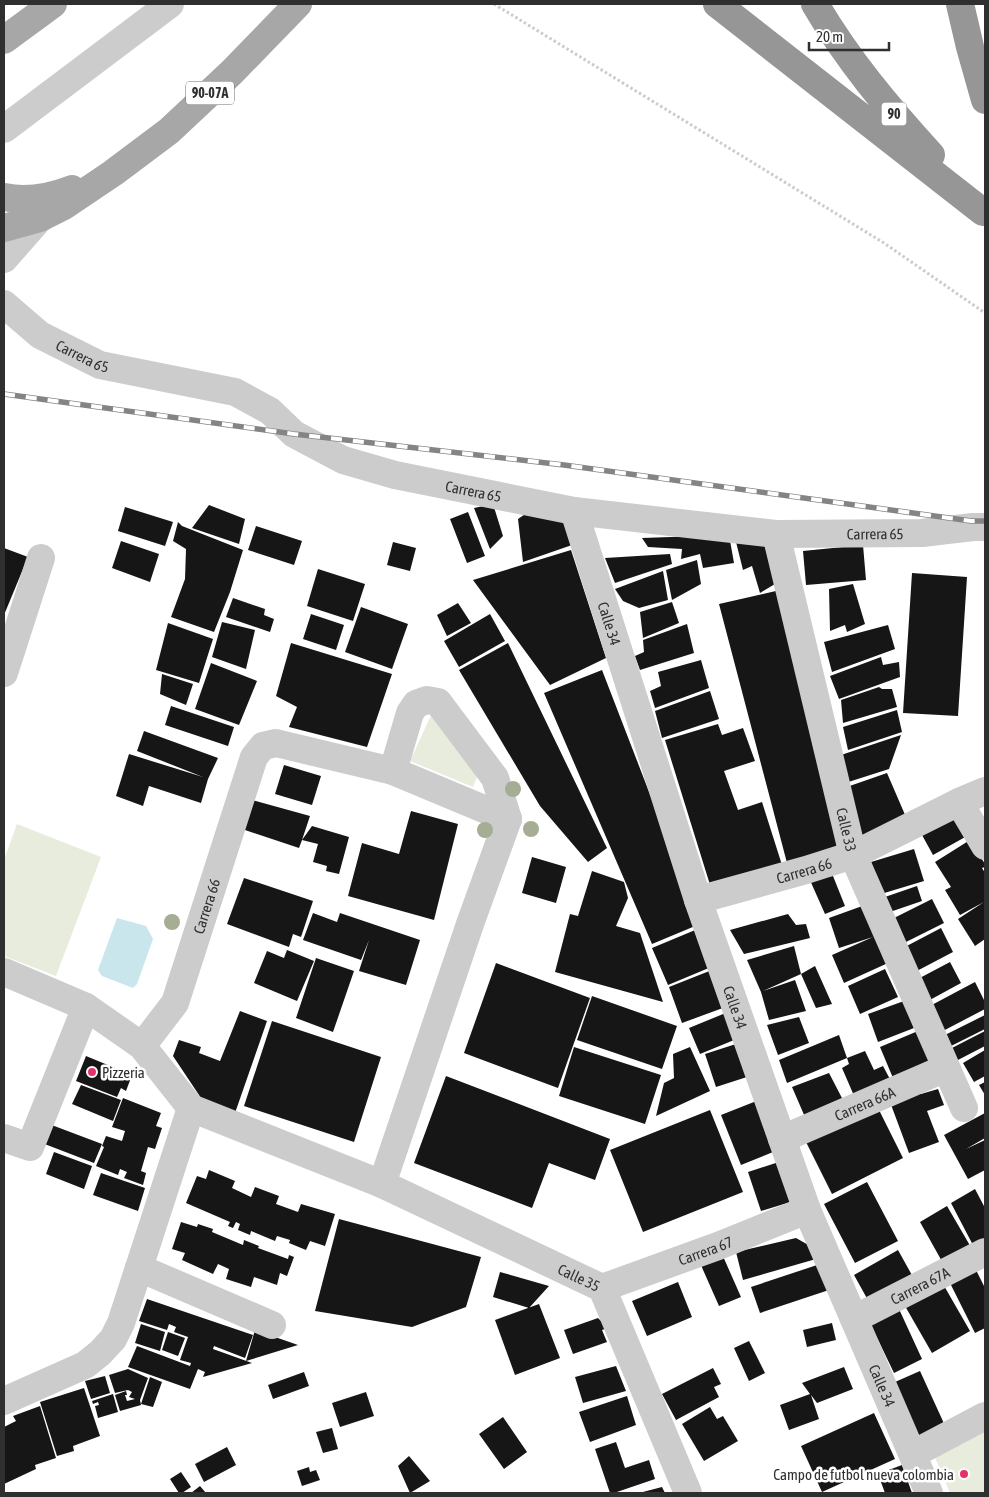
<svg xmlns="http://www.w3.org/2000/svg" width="989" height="1497" font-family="'Asap Condensed',sans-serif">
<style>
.park{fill:#e8ecdd}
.water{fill:#c9e6ec}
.building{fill:#161616}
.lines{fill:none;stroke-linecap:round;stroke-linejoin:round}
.path{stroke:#ccc;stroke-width:3;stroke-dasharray:2.5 2.5;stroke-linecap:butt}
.minor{stroke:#ccc;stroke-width:28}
.major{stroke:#a7a7a7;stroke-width:28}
.highway{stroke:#969696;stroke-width:28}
.rail-casing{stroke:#848484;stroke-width:5.5}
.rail{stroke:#fff;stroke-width:4;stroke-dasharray:11;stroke-linecap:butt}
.tree{fill:#a5ad94}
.poi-dot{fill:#e43268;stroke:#fff;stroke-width:2}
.labels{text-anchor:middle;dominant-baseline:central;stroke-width:5;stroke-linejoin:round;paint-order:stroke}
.shield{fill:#fff;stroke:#6d6d6d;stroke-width:1}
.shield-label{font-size:14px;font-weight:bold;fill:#2f2f2f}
.street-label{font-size:15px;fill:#2f2f2f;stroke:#fff}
.poi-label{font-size:15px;fill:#2f2f2f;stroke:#fff;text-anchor:start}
</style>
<rect width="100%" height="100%" fill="#fff"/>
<path class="park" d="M433 711 479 772 473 787 410 761Z
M17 824 101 857 56 976 4 956V860Z
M985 1428V1493H950L934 1455Z"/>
<path class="water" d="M117 918 146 926 153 939 137 984 133 988 102 976 98 970Z"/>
<path class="building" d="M493 504 503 536 490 549 474 508Z
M209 505 245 519 239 544 192 528Z
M125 507 173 522 165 546 118 531Z
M531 510 562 515 572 545 523 562 518 519Z
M468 512 485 556 467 563 450 519Z
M178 522 182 526 243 550 230 592 214 632 171 617 185 579 186 549 173 541Z
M256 526 302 541 294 565 248 550Z
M729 535 734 563 703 568 700 554 681 559 682 549 648 547 642 538Z
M771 540 775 584 760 593 752 566 743 570 736 542Z
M121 541 159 554 150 582 112 568Z
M393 542 416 548 410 571 387 565Z
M863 545 866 580 806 585 803 551Z
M4 548 28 557 4 615Z
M571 550 606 658 550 685 473 580Z
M670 554 672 564 615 583 605 558Z
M697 560 701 584 672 600 666 570Z
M318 569 365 584 353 621 307 606Z
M663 571 668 600 639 608 623 601 615 589Z
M912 573 967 577 958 716 903 713Z
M853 584 865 624 847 632 845 625 830 631 829 589Z
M780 590 844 849 787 863 719 604Z
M233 598 265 609 264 615 274 619 270 632 226 617Z
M672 602 679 623 643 638 640 612Z
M458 603 471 623 447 636 437 615Z
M361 607 408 624 392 669 345 652Z
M311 614 344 625 336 650 303 639Z
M490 614 505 641 459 667 444 641Z
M222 622 255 630 246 669 212 657Z
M168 623 213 639 199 683 156 670Z
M687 624 694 653 640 670 635 656 644 652 643 640Z
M888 625 895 649 832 672 824 642Z
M291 643 392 674 367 747 289 727 297 707 276 696Z
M508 643 607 848 588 862 540 806 459 670Z
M881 657 883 665 899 662 900 677 839 699 830 676Z
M701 660 709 688 655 708 650 691 661 686 658 672Z
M211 663 257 681 239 725 195 709Z
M602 670 700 924 652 944 544 693Z
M162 674 193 684 186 705 160 694Z
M879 687 882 689H892L897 707 843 723 841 700Z
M710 691 719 719 662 738 655 711Z
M171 706 234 727 228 746 165 725Z
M897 710 902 732 848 750 843 727Z
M718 724 722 735 743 728 755 761 724 771 738 810 762 802 782 865 711 888 665 740Z
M144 731 218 758 208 779 201 803 149 786 143 806 116 796 129 754 203 777 137 751Z
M901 735 889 769 839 785 832 758Z
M284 765 321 776 312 805 275 794Z
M887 773 909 824 863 844 841 789Z
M249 799 310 816 302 840 312 826 349 837 339 874 326 871 327 866 313 862 318 844 302 840 299 848 239 828Z
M411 811 458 824 434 920 348 896 362 843 399 854Z
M956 816 967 836 933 855 922 835Z
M970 840 985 864V867L982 868 985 873V939L975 946 958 919 984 902 960 915 945 890 951 887 935 862Z
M914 849 924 881 881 894 871 862Z
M532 857 566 867 556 903 522 893Z
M592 871 624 882 628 898 616 926 640 933 663 1002 555 972 570 914 578 916Z
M833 876 845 906 825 914 809 878Z
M244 878 313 901 301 937 293 934 289 947 227 924Z
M917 886 922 901 887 913 882 898Z
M932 899 944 923 902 944 890 920Z
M865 905 888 963 844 983 832 955 873 937 839 948 829 918Z
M313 913 337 922 340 913 420 940 406 985 359 971 369 940 361 960 303 940Z
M788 914 796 925 806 924 810 938 744 954 730 930Z
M700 928 716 965 668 985 652 948Z
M941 928 953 952 913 973 901 949Z
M794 946 801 974 815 966 832 1004 816 1008 801 974 763 991 795 980 806 1011 769 1020 761 992 747 960Z
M287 950 314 961 297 1001 254 983 267 951 284 958Z
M316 958 354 971 333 1032 296 1018Z
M950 962 961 983 928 1001 916 980Z
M496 963 590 998 558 1088 464 1053Z
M717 968 731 1005 682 1023 669 987Z
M885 969 898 997 860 1014 848 986Z
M975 982 985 1002V1009L941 1032 928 1007Z
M592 996 677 1026 662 1069 577 1040Z
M904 1001 914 1028 878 1042 868 1014Z
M240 1011 267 1021 235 1113 203 1101 173 1056 179 1040 201 1047 199 1053 220 1061Z
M728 1012 739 1038 700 1054 689 1028Z
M985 1015V1029L949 1047 943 1036Z
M799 1017 809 1043 778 1055 767 1025Z
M272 1021 381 1057 354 1142 244 1106Z
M918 1031 931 1062 893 1078 880 1047Z
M985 1031V1046L956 1061 950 1049Z
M839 1035 847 1058 787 1083 779 1060Z
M739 1043 750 1076 716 1087 705 1054Z
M574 1047 661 1075 645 1124 559 1096Z
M690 1047 710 1091 656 1116 664 1083 674 1078 673 1054Z
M985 1050V1076L974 1082 963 1063Z
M865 1051 874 1070 883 1066 892 1083 855 1098 842 1068 849 1064 847 1058Z
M86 1056 132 1075 126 1091 121 1088 117 1097 76 1081Z
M829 1073 843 1100 808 1124 792 1087Z
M446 1076 610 1139 595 1180 549 1163 532 1208 414 1163Z
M985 1082V1095L979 1085Z
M81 1085 121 1100 113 1121 72 1104Z
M938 1089 944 1105 927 1111 939 1142 909 1153 890 1102 920 1091 921 1094Z
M123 1098 161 1113 156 1126 162 1128 155 1149 148 1147 141 1171 146 1173 143 1185 124 1178 127 1172 120 1169 118 1175 96 1166 104 1147 102 1146 106 1136 122 1141 125 1131 112 1127Z
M759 1100 778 1150 741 1165 721 1115Z
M875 1102 903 1158 832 1194 804 1138Z
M710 1110 743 1192 643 1232 610 1150Z
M985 1113V1138L966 1149 985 1140V1170L968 1179 944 1135Z
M49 1124 102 1144 94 1163 42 1143Z
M54 1152 92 1166 84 1189 46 1174Z
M785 1160 797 1200 761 1211 748 1172Z
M209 1170 235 1181 232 1188 251 1197 255 1187 279 1196 276 1204 298 1212 301 1204 335 1214 325 1246 310 1241 306 1250 289 1243 290 1240 277 1236 275 1241 251 1231 250 1235 238 1230 240 1224 236 1222 233 1228 228 1226 230 1222 186 1203 197 1176 206 1179Z
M101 1173 145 1188 138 1211 93 1195Z
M867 1182 898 1241 855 1263 824 1204Z
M975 1189 985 1208V1244L975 1249 951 1203Z
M947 1206 972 1249 944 1265 920 1222Z
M339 1219 481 1257 466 1307 412 1327 315 1311Z
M181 1222 197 1227 198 1224 213 1229 212 1232 243 1245 244 1240 259 1246 258 1248 288 1259 289 1255 294 1257 287 1276 280 1273 277 1285 254 1277 251 1287 226 1279 229 1269 218 1264 213 1274 182 1260 185 1253 172 1249Z
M796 1238 812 1247 816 1259 743 1280 736 1252Z
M898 1250 913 1277 869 1302 854 1275Z
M722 1254 741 1297 719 1306 700 1263Z
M826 1262 835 1288 760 1313 751 1287Z
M975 1268 985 1288V1328L975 1333 949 1281Z
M500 1272 549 1286 529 1308 493 1297Z
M678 1282 692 1317 647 1336 632 1301Z
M943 1284 970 1331 932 1353 905 1306Z
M147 1299 253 1335 245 1358 214 1346 213 1349 252 1363 203 1377 205 1372 198 1369 190 1389 128 1367 137 1346 190 1366 191 1363 180 1360 188 1337 174 1332 176 1327 169 1324 167 1330 139 1321Z
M539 1304 560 1358 515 1375 495 1320Z
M899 1309 922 1359 894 1373 870 1323Z
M598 1318 608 1328 602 1330 607 1342 573 1354 564 1330Z
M832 1323 836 1340 807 1347 803 1330Z
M141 1324 165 1332 160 1351 135 1343Z
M255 1330 298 1345 246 1361Z
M168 1332 185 1338 178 1356 162 1350Z
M749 1341 765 1373 749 1381 734 1348Z
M616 1366 626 1391 583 1403 575 1377Z
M844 1367 853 1389 817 1403 811 1395 819 1419 789 1430 780 1405 810 1394 802 1383Z
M713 1368 721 1384 714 1387 719 1397 676 1420 662 1394Z
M128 1369 148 1378 140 1400 141 1405 120 1411 115 1395 126 1391 127 1395H125L127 1401 135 1399 129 1397 132 1392 128 1390 115 1393 109 1375Z
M920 1371 947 1430 921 1443 895 1382Z
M304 1372 309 1386 273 1399 268 1385Z
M105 1376 110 1393 91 1399 85 1381Z
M150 1377 162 1382 153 1407 141 1404Z
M84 1388 100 1436 73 1446 74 1451 57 1456 40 1402Z
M366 1392 374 1416 340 1427 332 1403Z
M113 1394 118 1412 98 1418 95 1406 99 1405 98 1402 93 1404 92 1401Z
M627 1396 636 1425 590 1442 579 1412Z
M40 1406 56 1458 35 1465 36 1469 4 1484V1427L16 1421 13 1416Z
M710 1407 717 1419 723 1416 738 1441 704 1461 682 1424Z
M874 1413 895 1459 822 1492 801 1446Z
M503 1417 527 1452 504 1469 479 1434Z
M332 1428 338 1449 323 1453 316 1432Z
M616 1442 625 1468 649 1460 655 1479 614 1493H610L595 1449Z
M227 1447 236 1465 204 1482 195 1464Z
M409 1456 430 1481 410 1493 398 1466Z
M902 1465 912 1493H885L878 1474Z
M309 1467 310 1472 316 1470 320 1480 302 1486 297 1471Z
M181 1472 191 1487 182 1493H179L170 1479Z
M200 1486 206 1493H191Z
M662 1487 665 1493H639Z"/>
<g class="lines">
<path class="path" d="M494 4 884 243 985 313"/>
<g class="minor">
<path d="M4 129 170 4"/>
<path d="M4 259 40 218"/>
<path id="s1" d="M4 304 40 335 100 365 235 392 270 411 294 434 343 460 395 475 574 511 776 534 922 533 973 527H985"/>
<path id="s2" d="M574 511 698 900 807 1210 929 1493"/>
<path id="s3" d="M776 534 853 855 964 1108"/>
<path d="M4 673 41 558"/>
<path d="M393 771 410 713 416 704 427 700 438 702 495 778 508 819"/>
<path d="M959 802 985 846"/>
<path id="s4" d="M698 900 806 870 853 855 959 802 985 791"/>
<path id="s5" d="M4 972 86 1007 142 1046 191 1108 382 1184 602 1288 688 1493"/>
<path id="s6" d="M142 1046 175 1003 254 757 263 746 276 743 393 771 508 819"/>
<path d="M4 1138 30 1147 86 1007"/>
<path id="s7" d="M782 1139 946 1068"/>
<path d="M382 1184 470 924 508 819"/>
<path d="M139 1268 272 1325"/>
<path id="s8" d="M602 1288 718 1246 807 1210"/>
<path id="s9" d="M854 1319 985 1252"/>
<path d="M4 1401 85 1365 100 1353 113 1339 121 1323 191 1108"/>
<path d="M913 1454 985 1416"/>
</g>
<path class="major" d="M4 40 53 4
M4 197C26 202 51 197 72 189
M4 228 40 218 64 206 113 173 169 131 232 72 298 4"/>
<path class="highway" d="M717 4 983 212
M815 4C847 59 888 108 931 155
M960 4 970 47 985 100"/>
<defs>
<path id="rail" d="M4 394 294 434 564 465 971 521H985"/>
</defs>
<use href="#rail" class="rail-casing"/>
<use href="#rail" class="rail"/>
</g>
<g class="tree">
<circle cx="513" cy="789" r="8"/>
<circle cx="531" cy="829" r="8"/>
<circle cx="485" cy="830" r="8"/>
<circle cx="172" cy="922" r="8"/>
</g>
<g class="poi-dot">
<circle cx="92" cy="1072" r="5"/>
<circle cx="964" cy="1474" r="5"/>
</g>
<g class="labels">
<g class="shield">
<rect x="186" y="81.5" width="48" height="23" rx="4"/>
<rect x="881.5" y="102.5" width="25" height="23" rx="4"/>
</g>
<g class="shield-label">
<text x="210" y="93">90-07A</text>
<text x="894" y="114">90</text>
</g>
<g class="street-label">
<text stroke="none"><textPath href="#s1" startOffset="95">Carrera 65</textPath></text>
<text stroke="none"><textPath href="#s1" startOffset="515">Carrera 65</textPath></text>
<text stroke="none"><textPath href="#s1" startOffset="920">Carrera 65</textPath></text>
<text stroke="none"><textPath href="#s2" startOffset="118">Calle 34</textPath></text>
<text stroke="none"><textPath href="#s3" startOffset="304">Calle 33</textPath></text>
<text stroke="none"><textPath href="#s4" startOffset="110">Carrera 66</textPath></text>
<text stroke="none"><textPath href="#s6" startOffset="156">Carrera 66</textPath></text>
<text stroke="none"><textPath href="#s2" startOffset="522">Calle 34</textPath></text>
<text stroke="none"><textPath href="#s7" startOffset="90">Carrera 66A</textPath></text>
<text stroke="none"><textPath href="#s8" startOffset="110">Carrera 67</textPath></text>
<text stroke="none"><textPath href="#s5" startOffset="660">Calle 35</textPath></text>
<text stroke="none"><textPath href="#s9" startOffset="74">Carrera 67A</textPath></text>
<text stroke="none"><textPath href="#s2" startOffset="928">Calle 34</textPath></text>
</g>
<g class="poi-label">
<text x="102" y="1072">Pizzeria</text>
<text x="954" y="1474" text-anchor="end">Campo de futbol nueva colombia</text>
</g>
</g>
<rect width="989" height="1497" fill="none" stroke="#2f2f2f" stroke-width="10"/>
<path d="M809 42v8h80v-8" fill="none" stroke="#2f2f2f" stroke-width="2.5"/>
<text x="816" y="42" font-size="15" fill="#2f2f2f" stroke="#ffffff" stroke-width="4" paint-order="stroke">20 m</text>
</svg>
